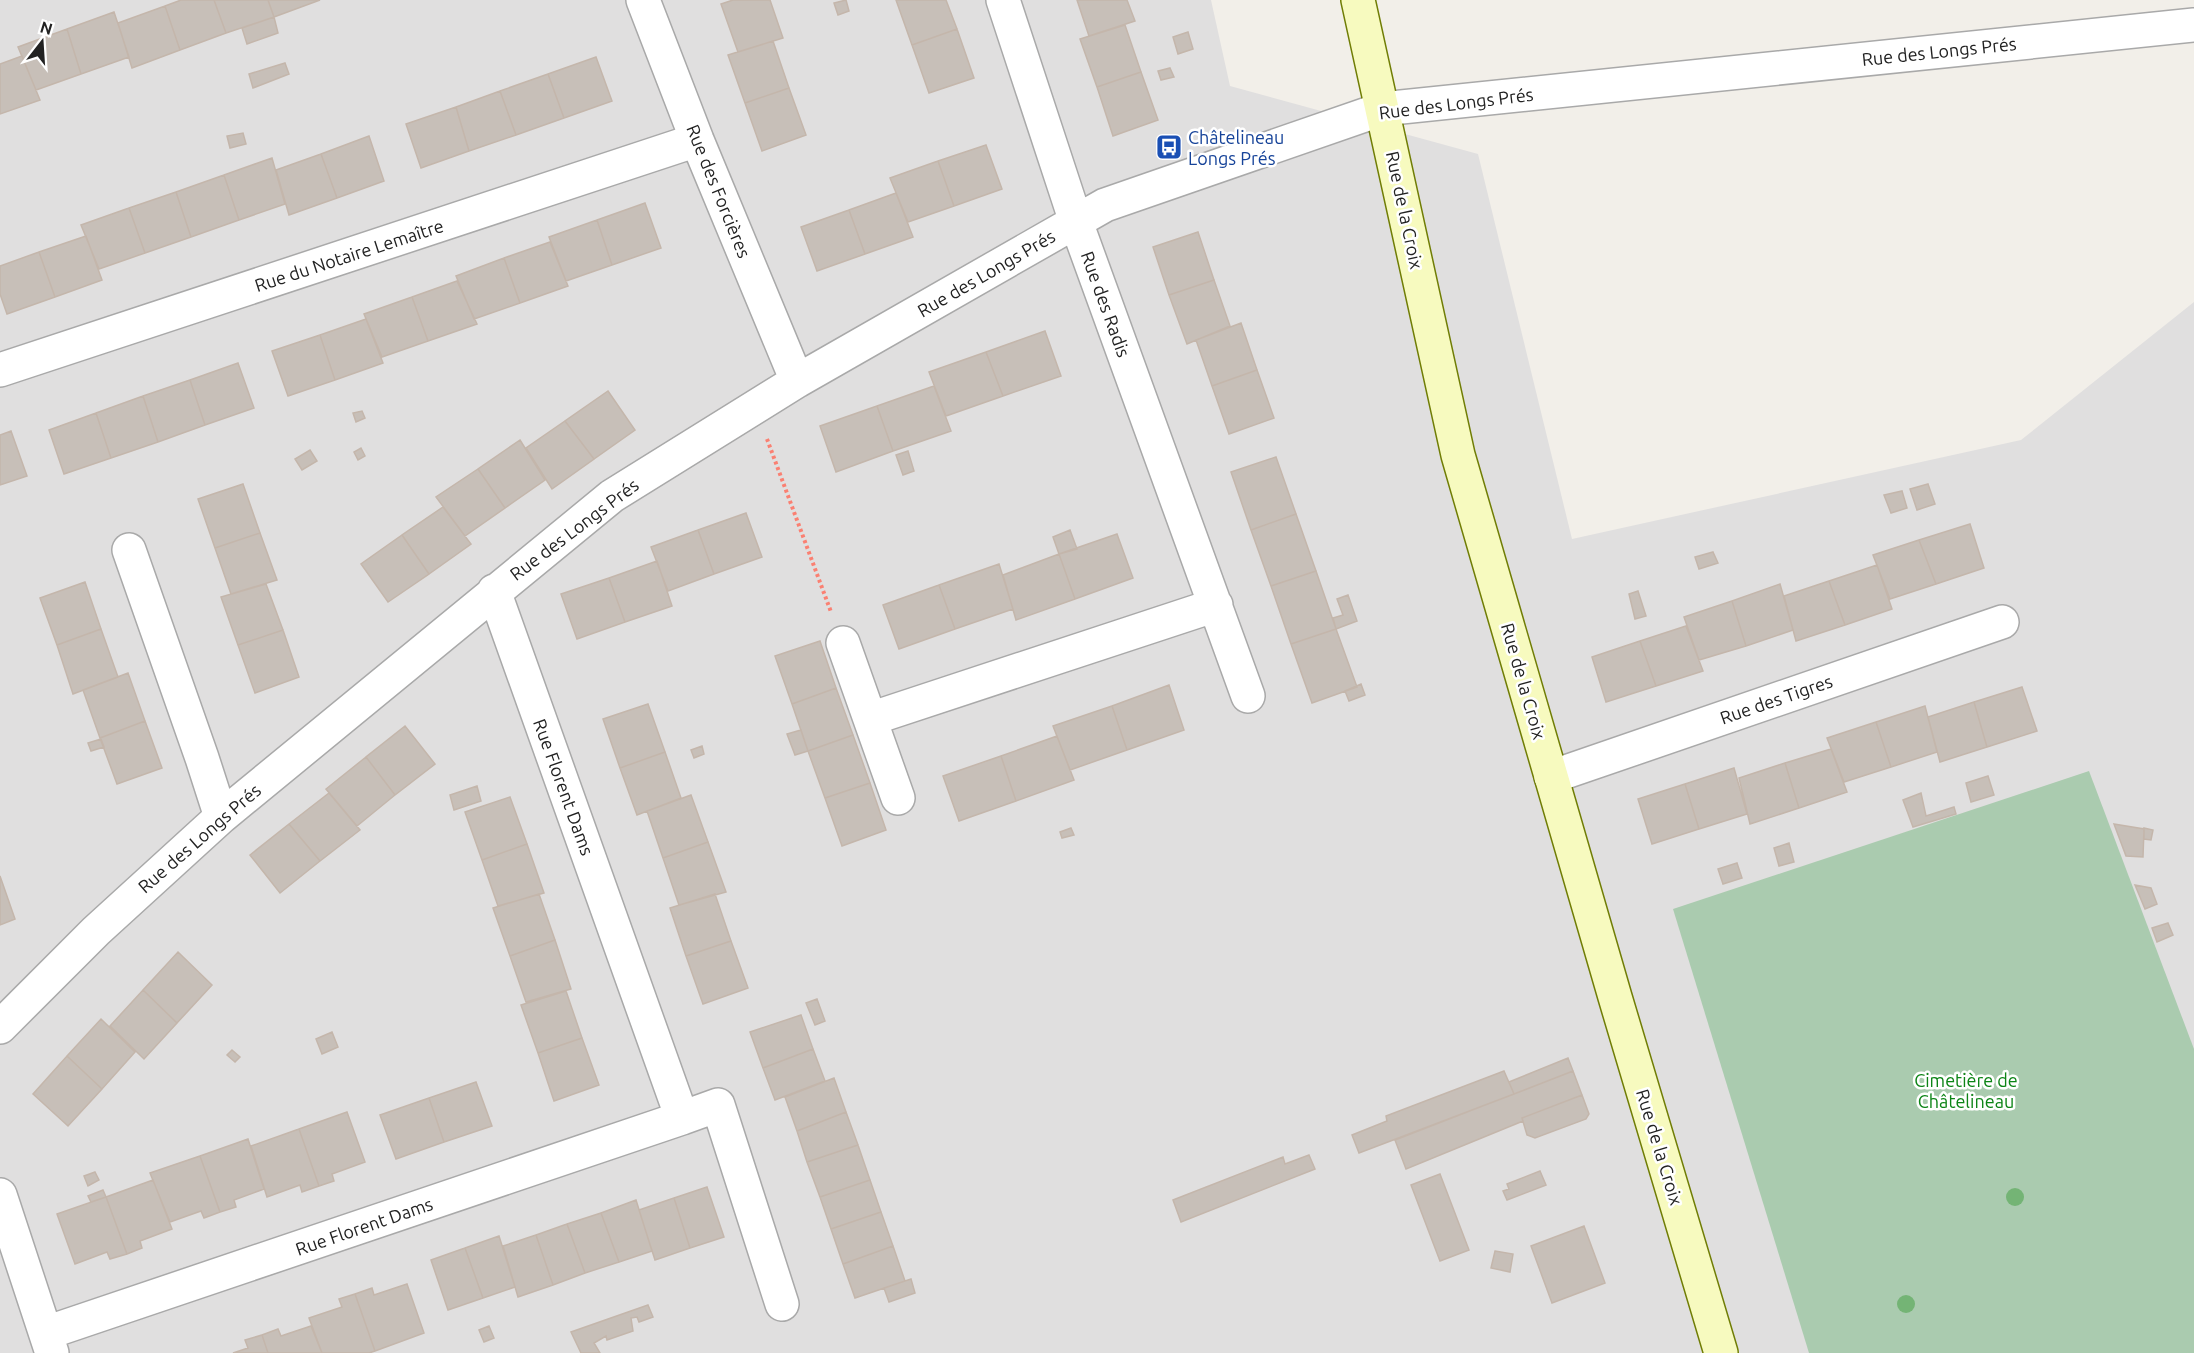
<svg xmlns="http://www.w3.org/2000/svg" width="2194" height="1353" font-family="Ubuntu,sans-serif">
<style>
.residential{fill:#e0dfdf}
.cemetery{fill:#aacbaf}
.building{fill:#c7bfb8;stroke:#c4b6ab;stroke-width:1.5}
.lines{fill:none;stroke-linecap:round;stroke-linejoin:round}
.street-casing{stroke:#a9a9a9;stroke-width:36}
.secondary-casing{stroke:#707d05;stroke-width:36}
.path{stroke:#fa8072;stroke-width:4;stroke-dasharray:3 3;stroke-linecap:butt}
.street{stroke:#fff;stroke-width:33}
.secondary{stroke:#f7fabf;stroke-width:33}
.tree{fill:#74b475}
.labels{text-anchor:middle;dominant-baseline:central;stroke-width:5;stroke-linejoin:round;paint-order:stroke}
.street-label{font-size:18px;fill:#222;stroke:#fff}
.transit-label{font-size:18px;fill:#164399;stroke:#fff;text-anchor:start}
.park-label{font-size:18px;fill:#0c8416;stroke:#fff}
</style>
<rect width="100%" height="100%" fill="#f2efe9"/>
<path class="residential" d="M0 0H1211L1230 86 1478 154 1572 539 2021 440 2194 302V1353H0Z"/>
<path class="cemetery" d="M2089 771 2194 1049V1353H1809L1673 909Z"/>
<path class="building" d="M181 0H214L226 33 180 50 165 6Z
M214 0H268L274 17 226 33Z
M268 0H320L274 17Z
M733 0H770L783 38 738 52 721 4Z
M846 0 849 11 838 15 834 3Z
M896 0H946L957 29 912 45Z
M1077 0H1127L1135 21 1089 36Z
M165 6 180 50 132 68 118 23Z
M114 12 129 57 81 74 67 29Z
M274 17 278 33 247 44 242 28Z
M1125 25 1141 72 1097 87 1080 39Z
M67 29 81 74 36 90 18 47Z
M957 29 974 78 929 93 912 45Z
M1188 32 1193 49 1178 54 1173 37Z
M773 41 789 88 745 103 728 55Z
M22 56 40 100 0 114V64Z
M596 57 612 101 564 118 548 74Z
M285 63 289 74 253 88 249 74Z
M1170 68 1174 77 1161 80 1158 71Z
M1141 72 1158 120 1113 136 1097 87Z
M548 74 564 118 516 135 500 91Z
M789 88 806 135 762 151 745 103Z
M500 91 516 135 469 151 456 107Z
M456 107 469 151 421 168 406 124Z
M243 133 246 144 230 148 227 136Z
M369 136 384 181 337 198 321 154Z
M986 145 1002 189 954 206 938 161Z
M321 154 337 198 289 215 276 170Z
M272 158 285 204 239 220 224 175Z
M938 161 954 206 908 222 890 178Z
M224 175 239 220 191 237 176 192Z
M176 192 191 237 145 253 129 208Z
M896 193 913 237 865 254 849 210Z
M645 203 661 248 612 265 597 220Z
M129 208 145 253 99 269 81 225Z
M849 210 865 254 817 271 801 227Z
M597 220 612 265 566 281 549 237Z
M1198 232 1214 280 1169 295 1153 247Z
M86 236 102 280 55 297 39 252Z
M550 242 568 286 520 303 504 258Z
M39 252 55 297 7 314 0 294V266Z
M504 258 520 303 474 319 456 276Z
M1214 280 1230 326 1187 344 1169 295Z
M457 281 477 324 428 341 412 297Z
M412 297 428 341 382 357 364 314Z
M366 319 383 363 335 380 320 335Z
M1241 323 1257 370 1212 386 1196 340Z
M1045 331 1061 376 1003 396 986 352Z
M320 335 335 380 288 396 272 351Z
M986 352 1003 396 946 416 929 372Z
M238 363 254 408 205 425 190 380Z
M1257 370 1274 418 1229 434 1212 386Z
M190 380 205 425 158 442 143 396Z
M934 386 951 431 893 451 877 406Z
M608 391 635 430 594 459 565 421Z
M143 396 158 442 111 458 96 413Z
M877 406 893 451 836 472 820 426Z
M362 411 365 418 356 422 353 413Z
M96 413 111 458 64 474 49 430Z
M565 421 594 459 552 489 526 448Z
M11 431 27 476 0 485V435Z
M520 440 545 480 505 508 478 469Z
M361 448 365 456 358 460 354 452Z
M310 450 317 461 302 470 295 459Z
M908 451 914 471 903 475 896 455Z
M1276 457 1296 514 1251 530 1231 472Z
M478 469 505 508 465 536 436 497Z
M243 484 260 533 215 548 198 499Z
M1928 484 1935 504 1917 510 1910 489Z
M1902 491 1907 508 1891 513 1884 495Z
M443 507 471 544 429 574 402 535Z
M746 513 762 557 714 574 698 530Z
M1296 514 1316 571 1271 586 1251 530Z
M1970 524 1984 568 1936 584 1919 540Z
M698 530 714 574 668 591 651 547Z
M1070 530 1077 549 1059 554 1053 537Z
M260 533 277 580 231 594 215 548Z
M1117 534 1133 578 1075 599 1059 554Z
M402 535 429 574 388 602 361 564Z
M1919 540 1936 584 1890 599 1873 555Z
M1713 552 1718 563 1699 569 1695 557Z
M1059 554 1075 599 1016 620 1003 575Z
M657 561 672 606 625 622 609 578Z
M999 564 1013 609 955 629 939 585Z
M1877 565 1892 609 1845 625 1829 581Z
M1316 571 1336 629 1291 644 1271 586Z
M609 578 625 622 577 639 561 594Z
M1829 581 1845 625 1796 641 1784 596Z
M85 582 101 629 57 645 40 598Z
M266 584 283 630 238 645 221 597Z
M1780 584 1793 630 1746 646 1732 601Z
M939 585 955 629 899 649 883 605Z
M1638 591 1646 616 1635 619 1629 594Z
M1348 595 1357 621 1336 629 1333 618 1343 615 1337 599Z
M1732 601 1746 646 1699 660 1684 617Z
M1686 626 1703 671 1656 686 1640 641Z
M101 629 118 677 73 694 57 645Z
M1336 629 1357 687 1312 703 1291 644Z
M283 630 299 677 255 693 238 645Z
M820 641 836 688 792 704 775 656Z
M1640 641 1656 686 1606 702 1592 657Z
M128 673 145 721 100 738 83 690Z
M1361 684 1365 695 1349 701 1345 691Z
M1169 685 1184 730 1127 750 1112 706Z
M2022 687 2037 731 1987 747 1974 702Z
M836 688 853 735 808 751 792 704Z
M1974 702 1987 747 1940 762 1928 717Z
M648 704 665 752 620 768 603 719Z
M1112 706 1127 750 1070 770 1053 726Z
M1925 706 1937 752 1891 767 1876 722Z
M145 721 162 768 117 784 100 738Z
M1876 722 1891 767 1844 782 1827 738Z
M405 726 435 764 395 795 366 757Z
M801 730 808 751 795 755 787 734Z
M853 735 870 783 825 798 808 751Z
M1057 736 1074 780 1016 801 1001 756Z
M101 739 104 747 91 751 88 743Z
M702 746 704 754 694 758 691 750Z
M1831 749 1847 792 1799 808 1785 763Z
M665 752 681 798 637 815 620 768Z
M1001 756 1016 801 959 821 943 776Z
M366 757 395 795 357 826 326 789Z
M1785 763 1799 808 1750 824 1739 778Z
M1734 768 1747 814 1699 829 1685 784Z
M1988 776 1994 795 1971 802 1966 783Z
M870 783 886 830 842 846 825 798Z
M1685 784 1699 829 1652 844 1638 799Z
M477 786 481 801 454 810 450 795Z
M329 793 360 830 320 861 289 824Z
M1921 793 1926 816 1954 807 1956 814 1913 827 1903 800Z
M691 795 708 842 663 858 647 811Z
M510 797 527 844 482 860 465 812Z
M289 824 320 861 280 893 250 855Z
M2114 824 2144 829 2143 857 2126 856Z
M1071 828 1074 835 1062 838 1060 832Z
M2144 828 2153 830 2151 840 2144 839Z
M708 842 726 892 679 905 663 858Z
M1789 843 1794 862 1779 866 1774 848Z
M527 844 544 893 498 906 482 860Z
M1737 863 1742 878 1723 884 1718 869Z
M0 876 15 919 0 925Z
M2135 885 2151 888 2157 904 2145 909Z
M539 894 555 940 510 956 493 908Z
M715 894 731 941 686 956 670 908Z
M2168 923 2173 935 2157 942 2152 928Z
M555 940 571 989 526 1002 510 956Z
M731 941 748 988 703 1004 686 956Z
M178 952 212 985 177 1023 143 990Z
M143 990 177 1023 144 1059 110 1026Z
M566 991 582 1038 538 1053 521 1005Z
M817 999 825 1021 815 1025 806 1003Z
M801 1015 813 1049 763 1068 750 1032Z
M101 1019 135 1052 102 1089 67 1056Z
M332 1032 338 1047 322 1054 316 1039Z
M582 1038 599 1085 554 1101 538 1053Z
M813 1049 825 1081 775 1100 763 1068Z
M232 1050 240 1057 235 1062 227 1055Z
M67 1056 102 1089 68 1126 33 1094Z
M1568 1058 1573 1071 1514 1094 1509 1082Z
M1504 1071 1514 1094 1359 1153 1352 1135 1387 1121 1386 1116Z
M1573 1071 1582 1095 1522 1118 1523 1121 1406 1169 1395 1140Z
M834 1078 846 1112 797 1131 785 1097Z
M476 1082 492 1126 444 1142 429 1098Z
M1582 1095 1589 1114 1586 1119 1535 1138 1527 1135 1522 1118Z
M429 1098 444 1142 396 1159 380 1115Z
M347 1112 365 1162 332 1174 334 1181 319 1186 299 1129Z
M846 1112 858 1145 807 1162 797 1131Z
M299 1129 319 1186 302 1192 300 1185 267 1197 251 1146Z
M248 1139 264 1189 234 1200 236 1207 220 1212 200 1156Z
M858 1145 870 1180 820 1197 807 1162Z
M1309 1155 1315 1169 1181 1222 1173 1200 1283 1157 1285 1164Z
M200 1156 220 1212 204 1218 201 1211 170 1222 150 1173Z
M1540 1171 1546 1185 1507 1200 1503 1191 1509 1189 1507 1184Z
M95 1172 99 1180 88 1186 84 1176Z
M1440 1174 1469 1250 1440 1261 1411 1185Z
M153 1180 172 1229 140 1241 142 1248 127 1254 106 1197Z
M870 1180 881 1212 831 1229 820 1197Z
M707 1187 724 1237 690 1248 674 1198Z
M103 1190 106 1197 91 1202 88 1196Z
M106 1197 127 1254 110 1259 107 1252 75 1264 57 1214Z
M674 1198 690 1248 655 1260 639 1210Z
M636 1200 652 1251 619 1262 601 1213Z
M881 1212 893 1246 843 1264 831 1229Z
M601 1213 619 1262 585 1273 567 1224Z
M567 1224 585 1273 553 1285 536 1235Z
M1584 1226 1605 1283 1552 1303 1531 1246Z
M536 1235 553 1285 518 1297 503 1246Z
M499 1236 515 1287 483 1298 465 1248Z
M893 1246 905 1281 855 1298 843 1264Z
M465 1248 483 1298 448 1310 431 1260Z
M1495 1251 1513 1254 1510 1272 1491 1268Z
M911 1279 915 1293 889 1302 884 1288Z
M407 1284 424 1333 375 1351 355 1294 372 1288 374 1295Z
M355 1294 375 1351 369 1353H322L309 1318 342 1307 339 1299Z
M648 1305 653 1317 639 1322 637 1317 631 1318 633 1331 607 1340 606 1336 594 1343 600 1353H581L571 1332Z
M311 1326 322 1353H268L262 1335 278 1329 281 1336Z
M489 1326 494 1338 484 1342 479 1330Z
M262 1335 268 1353H233L248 1348 245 1340Z"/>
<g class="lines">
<defs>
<path id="street" d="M643 0 697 140 797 381
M1003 0 1076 222 1248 696
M0 370 697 140
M129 550 202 758 221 817
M494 591 682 1118 718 1105 782 1304
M843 643 898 798
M870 719 1216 605
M1551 777 2002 622
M0 1027 96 931 221 817 612 496 797 381 1105 205 1382 109 2194 25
M0 1195 52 1353
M46 1333 682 1118"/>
<path id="secondary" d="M1358 0 1458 455 1615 997 1721 1353"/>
</defs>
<use href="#street" class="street-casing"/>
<use href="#secondary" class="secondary-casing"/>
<path class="path" d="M767 439 831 612"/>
<use href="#street" class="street"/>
<use href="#secondary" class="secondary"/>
</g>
<g class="tree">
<circle cx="2015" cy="1197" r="9"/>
<circle cx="1906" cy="1304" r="9"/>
</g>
<defs>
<symbol id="bus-square" viewBox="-11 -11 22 22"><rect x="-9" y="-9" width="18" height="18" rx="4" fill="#1a4fb4" stroke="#fff"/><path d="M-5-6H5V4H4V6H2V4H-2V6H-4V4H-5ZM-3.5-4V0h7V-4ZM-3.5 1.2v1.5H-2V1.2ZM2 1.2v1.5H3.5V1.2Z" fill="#fff"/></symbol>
</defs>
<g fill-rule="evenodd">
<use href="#bus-square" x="1154" y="132" width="30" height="30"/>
</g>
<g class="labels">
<g class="street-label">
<text transform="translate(1939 51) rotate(-6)">Rue des Longs Prés</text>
<text transform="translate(1456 103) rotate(-7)">Rue des Longs Prés</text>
<text transform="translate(719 191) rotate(68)">Rue des Forcières</text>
<text transform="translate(1405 210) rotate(78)">Rue de la Croix</text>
<text transform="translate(349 255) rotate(-18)">Rue du Notaire Lemaître</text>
<text transform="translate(986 273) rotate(-30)">Rue des Longs Prés</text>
<text transform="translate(1106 304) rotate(70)">Rue des Radis</text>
<text transform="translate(574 529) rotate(-37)">Rue des Longs Prés</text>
<text transform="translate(1524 681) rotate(74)">Rue de la Croix</text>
<text transform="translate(1776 699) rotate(-19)">Rue des Tigres</text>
<text transform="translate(564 787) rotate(70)">Rue Florent Dams</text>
<text transform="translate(199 838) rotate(-41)">Rue des Longs Prés</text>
<text transform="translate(1660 1147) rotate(73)">Rue de la Croix</text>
<text transform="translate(364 1226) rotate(-19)">Rue Florent Dams</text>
</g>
<g class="transit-label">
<text x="1188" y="137">Châtelineau<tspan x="1188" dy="21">Longs Prés</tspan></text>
</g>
<g class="park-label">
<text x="1966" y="1080">Cimetière de<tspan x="1966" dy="21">Châtelineau</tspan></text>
</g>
</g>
<g transform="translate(42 42) rotate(17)" stroke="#ffffff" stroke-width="4.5" paint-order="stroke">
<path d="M0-4.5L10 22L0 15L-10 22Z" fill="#222222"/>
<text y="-9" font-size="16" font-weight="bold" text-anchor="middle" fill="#222222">N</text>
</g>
</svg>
